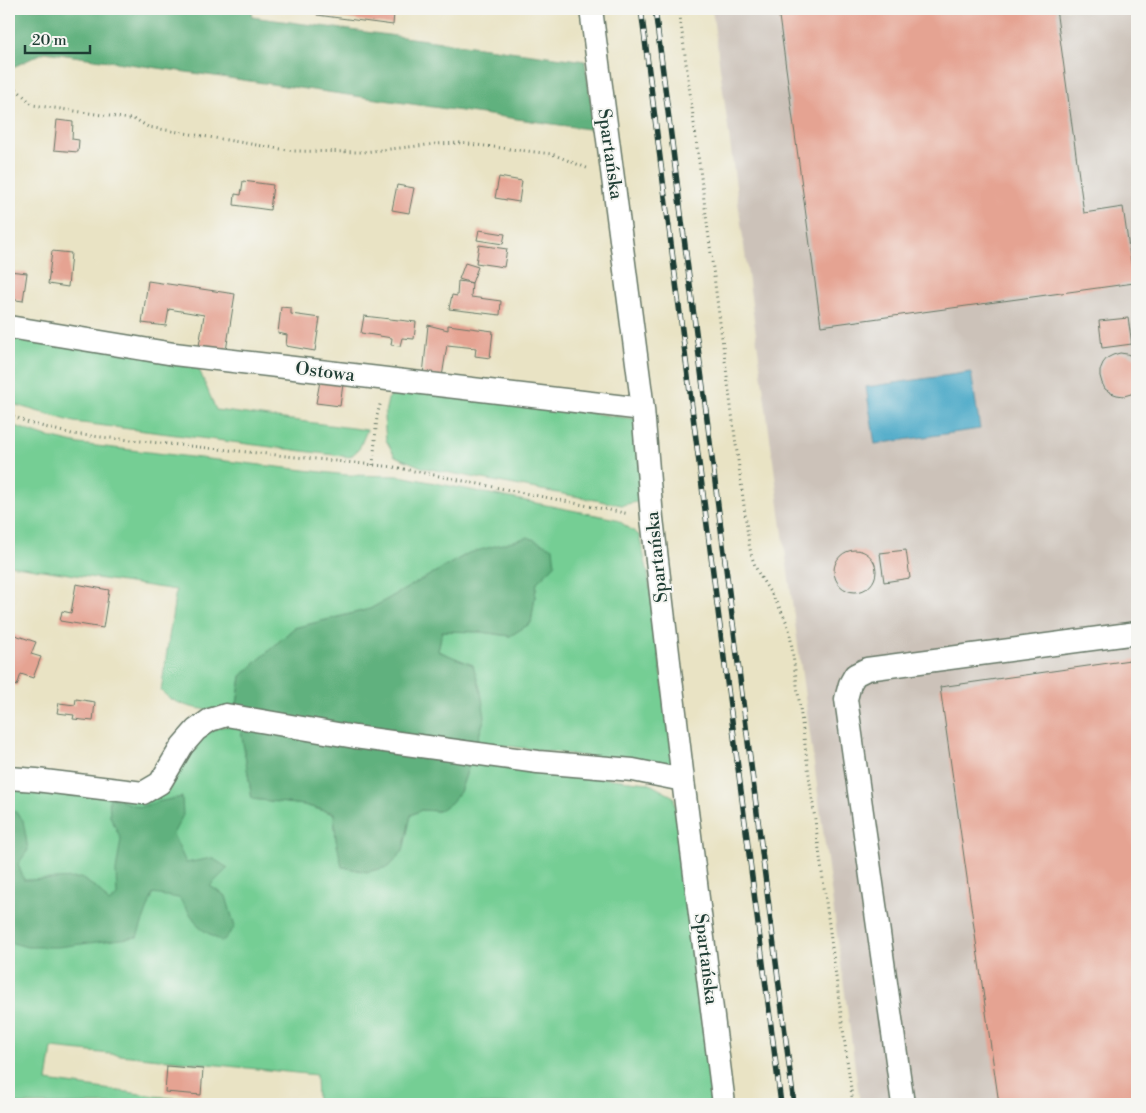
<svg xmlns="http://www.w3.org/2000/svg" width="1146" height="1113" font-family="'Libre Bodoni',serif">
<style>
.industrial{fill:#ccc2b9}
.green{fill:#75ce94;stroke:#4a8664}
.forest{fill:#60b17e;stroke:#407759}
.water{fill:#48a8c7;stroke:#34727e}
.building{fill:#e5a392}
.lines{fill:none;stroke-linecap:round;stroke-linejoin:round}
.minor-casing{stroke:#676;stroke-width:25}
.path{stroke:#676;stroke-width:3;stroke-dasharray:1 4;stroke-linecap:butt}
.minor{stroke:#fff;stroke-width:22}
.rail-casing{stroke:#1f3d34;stroke-width:5.5}
.rail{stroke:#f6f6f2;stroke-width:4;stroke-dasharray:11;stroke-linecap:butt}
.labels{text-anchor:middle;dominant-baseline:central;stroke-width:4;stroke-linejoin:round;paint-order:stroke}
.street-label{font-size:18px;fill:#1f3d34;stroke:#f6f6f2}
</style>
<rect width="100%" height="100%" fill="#f6f6f2"/>
<filter id="ink" filterUnits="userSpaceOnUse"><feTurbulence type="fractalNoise" baseFrequency=".02" numOctaves="2"/><feDisplacementMap in="SourceGraphic" scale="10" xChannelSelector="R" yChannelSelector="G"/><feConvolveMatrix kernelMatrix="1 2 1 2 8 2 1 2 1" color-interpolation-filters="sRGB"/></filter>
<filter id="wash" filterUnits="userSpaceOnUse"><feTurbulence type="fractalNoise" baseFrequency=".0096" numOctaves="4" result="noise"/><feDisplacementMap in="SourceGraphic" scale="20" xChannelSelector="R" yChannelSelector="G"/><feGaussianBlur stdDeviation="1.12" result="paint"/><feColorMatrix in="noise" values="0 0 0 0 0 0 0 0 0 0 0 0 0 0 0 0 0 1.4 0 .05"/><feComposite in="paint" operator="in"/></filter>
<g filter="url(#wash)">
<rect width="100%" height="100%" fill="#e9e3c4"/>
<path class="industrial" d="M712 9H1137V1104H860Z"/>
<path class="green" d="M9 335 196 362 216 410 367 430 359 449 350 457 74 422 9 403Z
M398 387 636 419 643 488 637 502 622 505 424 468 395 456 386 440 384 418 388 399Z
M9 424 44 436 79 444 347 475 400 476 616 519 639 535 648 573 674 768 477 742 485 717 472 665 438 651 442 631 481 632 510 636 531 623 537 582 469 553 370 609 294 628 241 676 237 705C218 713 193 710 175 701 170 699 166 695 161 691L176 590 9 565Z
M240 724 252 799 304 805 334 814 336 840 403 851 411 815 421 810 438 811 460 792 470 763 648 783 674 797 713 1104H317L316 1075 52 1048 47 1081 170 1098 233 1104H9V786L148 798 169 791 180 763 197 737 220 727Z"/>
<path class="forest" d="M9 9H253L252 17 585 61 595 130 45 52 9 69Z
M528 537 553 548 555 565 537 582 531 623 510 636 481 632 442 631 438 651 473 665 481 692 485 717 460 792 451 803 438 811 421 810 411 815 403 851 388 867 367 872 342 867 336 840 334 813 304 805 252 799 237 705 241 676 294 628 370 609 469 553Z
M109 797 140 807 157 802 182 797 183 815 173 834 186 863 212 858 228 868 210 886 226 896 235 927 222 942 200 928 179 898 153 894 137 937 58 947H27L9 942V808L17 813 23 820 28 850 18 864 24 880 81 878 98 889 109 903 117 896 116 871 121 839 110 816Z"/>
<path class="water" d="M971 372 980 429 875 444 866 387Z"/>
<g id="blocks">
<path class="building" d="M318 9H349V10L364 12 365 10 394 13 393 25 317 15Z
M778 9H1056L1084 213 1123 207 1134 283 821 326Z
M57 120 73 122 72 139 79 140 78 152 54 150Z
M499 177 522 181 519 202 495 198Z
M243 181 273 185 270 210 234 205 235 194 241 195Z
M397 185 414 188 409 213 392 210Z
M479 230 505 234 503 244 477 240Z
M479 245 507 249 504 267 476 263Z
M52 251 71 253 68 287 48 284Z
M465 263 478 267 472 283 471 297 501 301 500 315 449 309 452 295 457 296 458 281 472 283 459 279Z
M9 271 27 273 23 301 9 299Z
M148 281 235 294 226 351 199 346 204 315 169 309 166 326 142 323Z
M281 307 291 308V314L320 318 315 351 286 346 287 335 278 333Z
M364 316 416 322 414 339 402 338 400 346 391 345 392 338 361 333Z
M1128 318 1132 344 1102 348 1099 321Z
M428 325 448 330V325L493 331 490 358 475 356 476 348 447 345 442 377 423 375Z
M1120 353 1127 354 1134 357 1137 361V388L1131 394 1124 396 1117 395 1111 393 1105 389 1102 383 1100 376V370L1103 363 1107 358 1113 355Z
M320 381 343 384 340 406 316 403Z
M906 550 910 578 884 582 880 553Z
M834 571a21 21 0 1 1 42 0a21 21 0 1 1-42 0Z
M76 584 109 590 103 628 60 621 62 611 71 613Z
M9 633 36 642 31 654 41 657 33 678 21 674 17 686 9 683Z
M1137 659V1104H999L940 687Z
M76 699 95 702 93 721 73 719 74 715 57 713 59 703 75 705Z
M167 1066 203 1069 201 1095 165 1092Z"/>
</g>
</g>
<g filter="url(#ink)">
<use href="#blocks" fill-opacity="0" stroke="#676" stroke-width="1"/>
<g class="lines">
<defs>
<path id="minor" d="M591 9 643 409 652 518 683 780 724 1104
M9 327 174 354 643 409
M9 778 36 780 143 793 160 783 182 746 196 730 210 720 226 715 355 737 538 762 633 770 683 780
M903 1104 846 699 850 684 855 675 867 669 1137 633"/>
</defs>
<use href="#minor" class="minor-casing"/>
<path class="path" d="M679 9 749 544C751 555 754 565 759 574 770 594 784 610 790 633L853 1104
M9 82 33 105 137 120 148 127 293 151 363 152 436 144 460 143 552 154 589 169
M9 414 29 423 72 434 394 467 629 514
M373 465 377 416 381 401"/>
<use href="#minor" class="minor"/>
<defs>
<path id="rail" d="M641 9 781 1104
M655 9 794 1104"/>
</defs>
<use href="#rail" class="rail-casing"/>
<use href="#rail" class="rail"/>
</g>
</g>
<g class="labels">
<g class="street-label">
<text transform="translate(610 154) rotate(82)">Spartańska</text>
<text transform="translate(325 372) rotate(7)">Ostowa</text>
<text transform="translate(657 557) rotate(-96)">Spartańska</text>
<text transform="translate(706 959) rotate(83)">Spartańska</text>
</g>
</g>
<rect width="1146" height="1113" fill="none" stroke="#f6f6f2" stroke-width="30"/>
<path d="M25 45v8h65v-8" fill="none" stroke="#1f3d34" stroke-width="2.5"/>
<text x="32" y="45" font-size="15" fill="#1f3d34" stroke="#f6f6f2" stroke-width="4" paint-order="stroke">20 m</text>
</svg>
